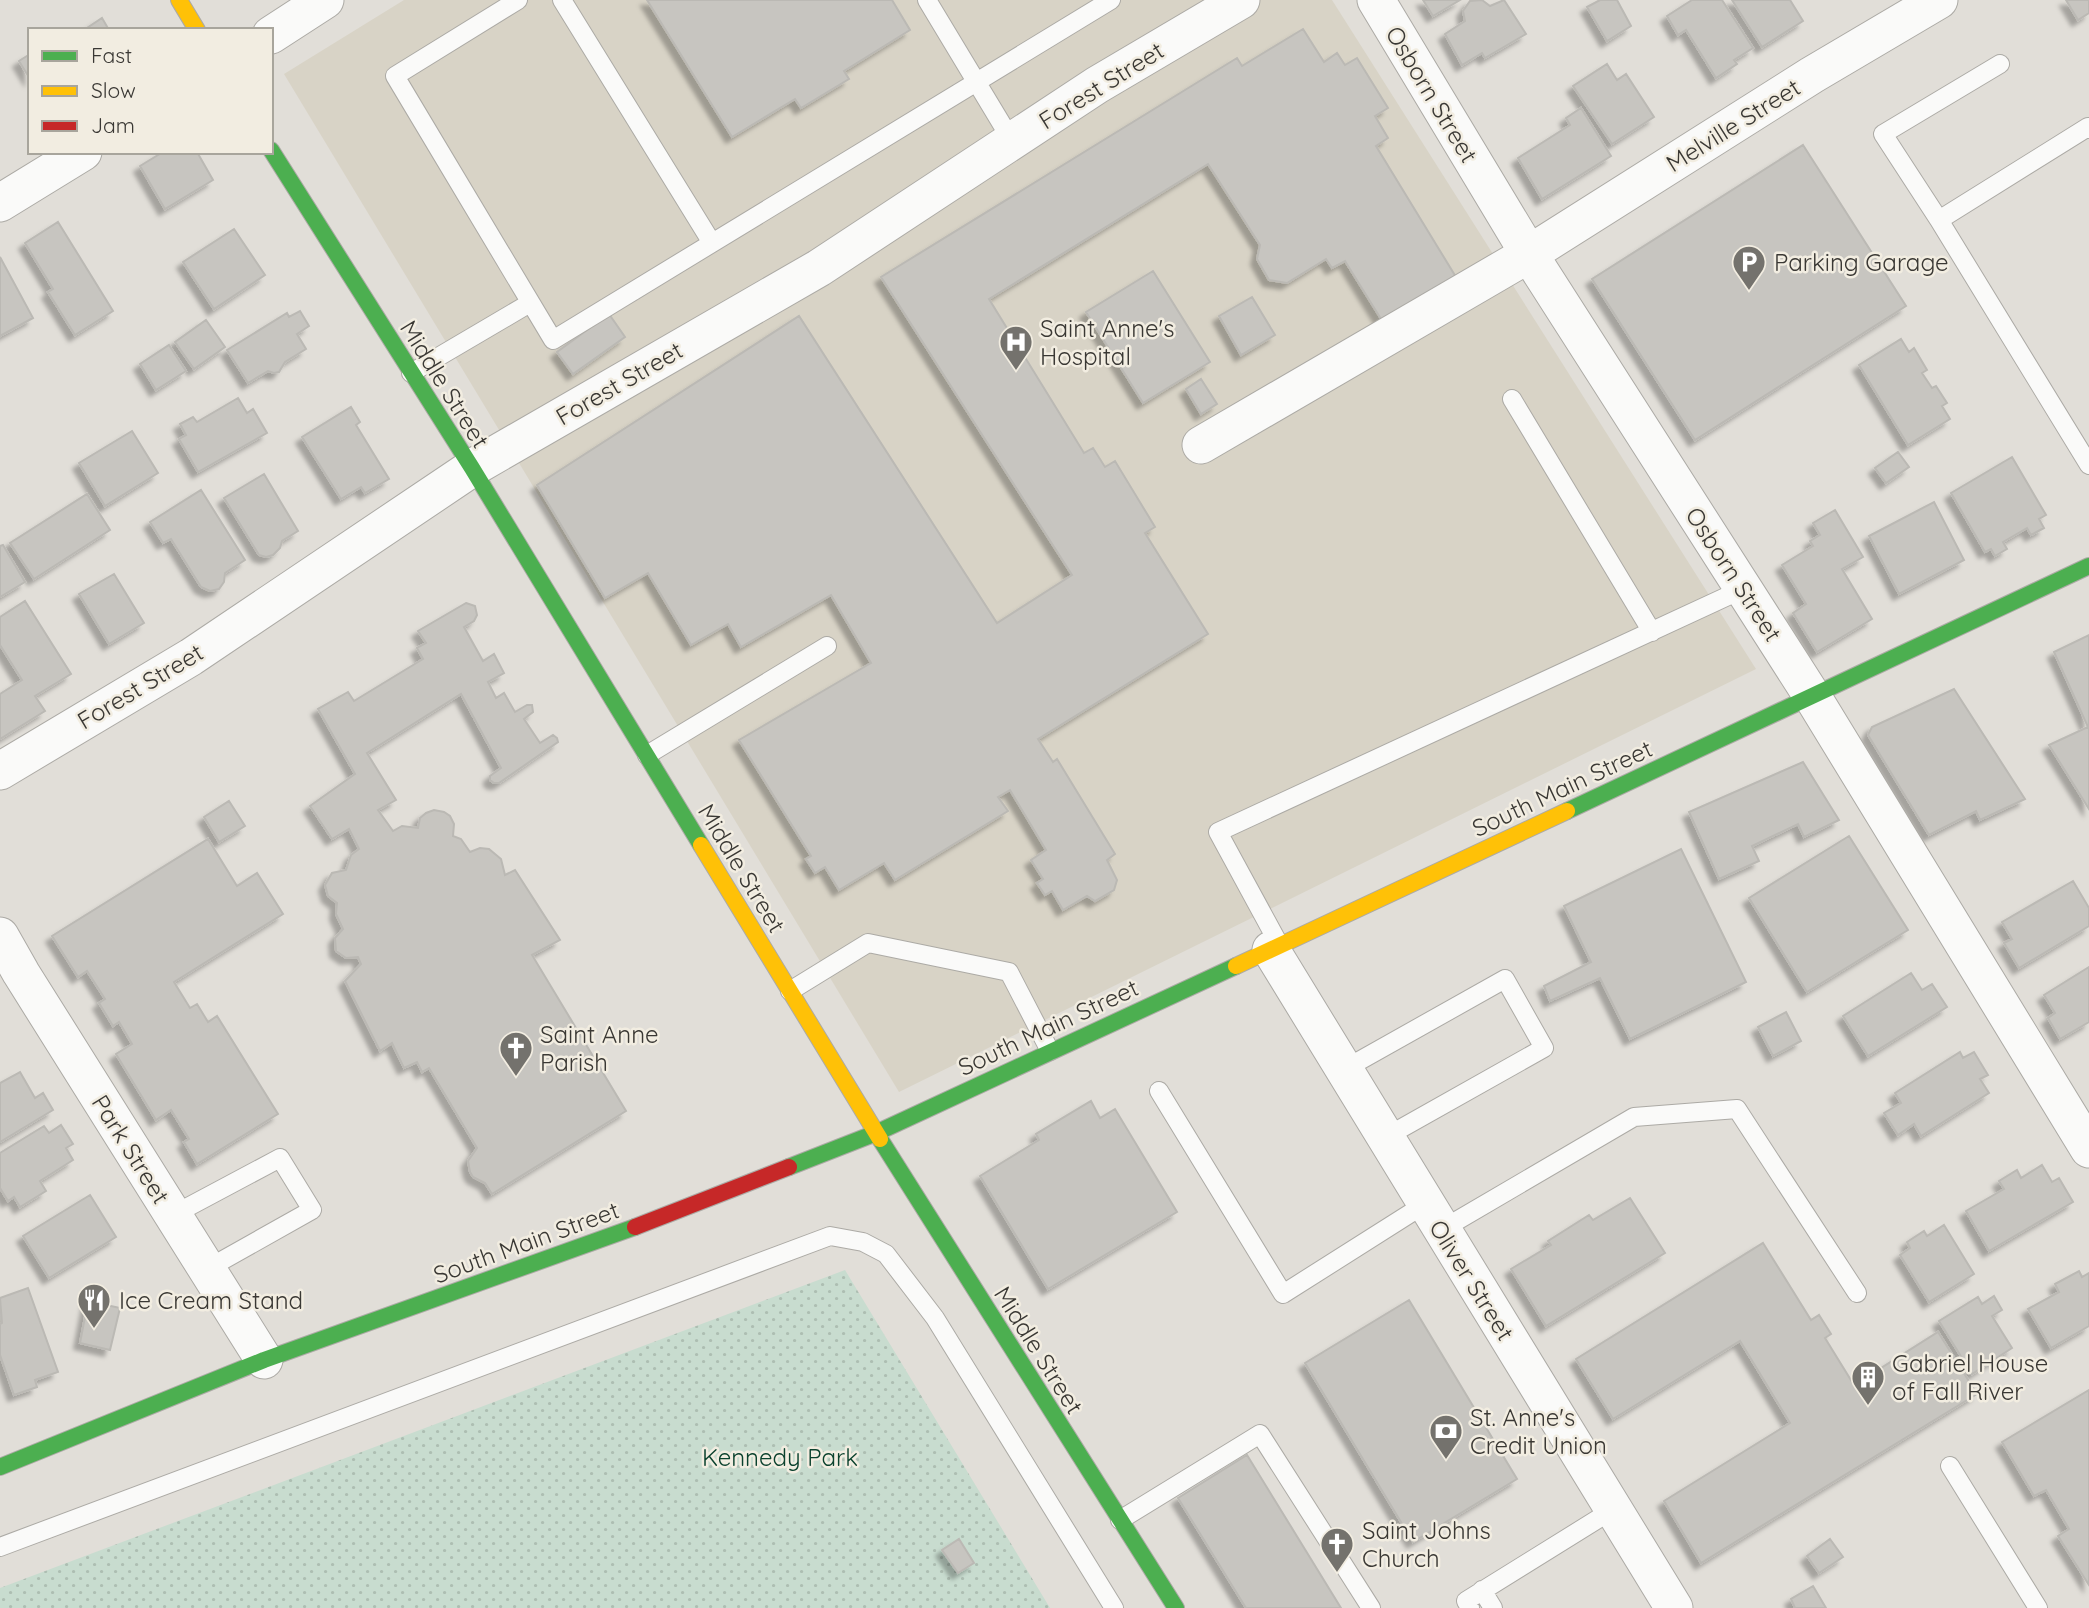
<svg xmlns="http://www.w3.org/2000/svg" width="2089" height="1608" font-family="Quicksand,sans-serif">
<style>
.built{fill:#d8d3c6}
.park{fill:url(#park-dots)}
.building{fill:#c7c5c0;stroke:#bbb9b4;stroke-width:2;filter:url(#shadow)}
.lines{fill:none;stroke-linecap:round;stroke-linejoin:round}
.lane-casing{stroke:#acaaa5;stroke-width:20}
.street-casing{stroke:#acaaa5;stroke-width:39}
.fast-casing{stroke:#acaaa5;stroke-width:18}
.slow-casing{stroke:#acaaa5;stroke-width:18}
.jam-casing{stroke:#acaaa5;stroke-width:18}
.lane{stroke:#fafaf9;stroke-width:18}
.street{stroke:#fafaf9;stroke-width:37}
.fast{stroke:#4caf50;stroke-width:16}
.slow{stroke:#ffc107;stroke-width:16}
.jam{stroke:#c62828;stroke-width:16}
.labels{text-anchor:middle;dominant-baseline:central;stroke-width:5;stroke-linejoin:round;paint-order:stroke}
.street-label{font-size:24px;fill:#3a3834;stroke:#f2ede1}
.poi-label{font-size:24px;fill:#3a3834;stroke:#f2ede1;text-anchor:start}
.park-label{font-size:24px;fill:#0b422e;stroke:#f2ede1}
</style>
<defs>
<pattern id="park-dots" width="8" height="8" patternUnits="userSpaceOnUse" patternTransform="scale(1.75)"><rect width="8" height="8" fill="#c8dccf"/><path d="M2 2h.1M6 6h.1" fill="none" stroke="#adbeb2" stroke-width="1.8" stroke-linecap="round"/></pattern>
<filter id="shadow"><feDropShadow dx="-6" dy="6" stdDeviation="2" flood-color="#0004"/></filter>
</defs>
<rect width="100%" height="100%" fill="#e1ded8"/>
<path class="built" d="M404 0H1332L1756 669 899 1092 284 74Z"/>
<path class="park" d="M845 1270 1050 1608H0V1588Z"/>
<path class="building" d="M647 0H892L910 30 844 71 849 79 801 108 795 99 732 137Z
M1423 0H1460L1433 16Z
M1482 0 1490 6 1504 0 1526 34 1485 58 1482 53 1462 65 1445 34 1465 21 1463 11 1470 1Z
M1600 0H1617L1631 26 1607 41 1587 7Z
M1692 0H1722L1753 48 1734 60 1737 64 1716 78 1686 30 1678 35 1667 16Z
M1732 0H1790L1803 21 1762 47Z
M2066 0H2089V13L2078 20Z
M102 18 109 30H84Z
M1303 29 1324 62 1337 53 1345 65 1357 58 1388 108 1375 116 1388 138 1376 146 1459 282 1386 327 1345 261 1332 268 1326 259 1287 283 1269 280 1257 259 1260 245 1208 164 989 299 1084 453 1093 448 1105 467 1115 461 1155 527 1145 533 1208 634 1038 739 1053 762 1057 759 1115 854 1107 860 1117 880 1114 890 1095 901 1087 896 1063 910 1052 891 1045 895 1037 883 1043 879 1031 860 1046 850 1010 790 998 797 1008 811 895 880 884 863 839 890 825 867 815 873 806 859 811 856 739 740 871 663 831 595 741 647 728 624 691 645 648 573 605 598 537 485 799 316 997 623 1072 575 881 277 1237 58 1242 66Z
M30 54V79L19 61Z
M1607 64 1617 80 1626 74 1654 117 1612 144 1573 86Z
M1581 108 1611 156 1542 199 1518 158 1570 125 1566 118Z
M1803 145 1906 306 1695 440 1592 279Z
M163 152H197L213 180 165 209 140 166Z
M58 222 113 311 75 335 48 292 53 289 25 243Z
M234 229 265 275 214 309 183 262Z
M0 257 33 318 0 336Z
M1153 271 1210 362 1143 403 1086 312Z
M1252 297 1275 335 1241 355 1219 316Z
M300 311 309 326 297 334 306 349 285 362 279 372 274 373 268 371 248 383 227 350 287 313 289 317Z
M609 314 625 337 573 374 557 352Z
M206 320 225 347 194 369 175 342Z
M1901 339 1909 352 1914 348 1927 370 1922 373 1932 388 1936 386 1947 403 1942 406 1950 419 1908 445 1859 365Z
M169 345 186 371 156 390 140 364Z
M1201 379 1217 404 1201 414 1186 389Z
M238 398 247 413 253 409 267 433 198 472 179 439 186 435 180 424 193 417 197 422Z
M351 407 360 422 356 425 389 479 365 493 361 487 341 499 302 437Z
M132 431 158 473 105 506 79 463Z
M1898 452 1909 467 1886 483 1875 468Z
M2012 457 2046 515 2039 519 2044 528 2031 535 2027 528 2003 542 2007 549 1995 556 1991 549 1985 552 1951 493Z
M264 474 298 531 282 541 280 548 273 555 266 557 259 555 224 498Z
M201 490 245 560 225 573 224 582 219 589 210 591 201 587 171 539 163 543 150 522Z
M87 494 110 530 34 579 10 543Z
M1934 502 1964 560 1899 594 1869 536Z
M1835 510 1863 557 1842 569 1872 619 1817 652 1793 613 1806 604 1782 565 1813 546 1810 541 1820 535 1813 523Z
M3 545 25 582 0 597V546Z
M114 574 144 623 109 644 79 594Z
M25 601 71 674 35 696 45 711 0 739V694L22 680 0 645V617Z
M466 603 475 606 477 615 474 621 464 627 483 661 494 654 504 673 488 682 496 698 504 693 515 712 527 705H532L533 712 524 719 540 743 553 735 557 738 558 742 499 783H494L490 780V776L501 768 461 694 367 753 396 800 378 810 393 831 402 826 418 828 420 818 426 813 434 810 444 812 450 816 454 824 453 836 461 839 470 852 480 848 489 849 501 859 505 875 515 870 560 940 532 955 626 1111 492 1194 485 1183 473 1177 470 1172 468 1161 477 1148 429 1068 422 1072 417 1062 404 1068 392 1043 380 1051 345 981 361 964 358 957 346 958 336 951 335 938 343 929 336 914 337 903 328 896 325 885 332 873 346 870 351 855 359 849 349 829 332 839 310 806 355 774 318 709 348 692 354 701 423 659 417 648 426 643 418 631Z
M2089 635V809L2049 745 2088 727 2054 652Z
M1954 689 2025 799 1980 820 1976 811 1929 835 1868 735 1872 727Z
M1803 762 1839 820 1804 837 1798 824 1752 846 1759 861 1719 879 1689 812Z
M229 801 245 826 219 842 204 817Z
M1849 836 1908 930 1807 992 1749 898Z
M208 839 237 886 257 873 283 914 174 982 190 1008 197 1004 208 1022 217 1016 278 1114 197 1164 184 1142 189 1139 171 1110 156 1120 116 1054 132 1044 119 1022 113 1026 99 1003 105 999 87 971 78 977 52 936Z
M1681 849 1746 982 1630 1039 1600 978 1550 1001 1544 986 1591 962 1564 906Z
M2073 881 2089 908V926L2019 968 2004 943 2012 939 2002 922Z
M2089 967V1022L2060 1039 2048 1018 2055 1013 2044 995Z
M1911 973 1922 990 1932 984 1947 1007 1868 1056 1843 1016Z
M1786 1012 1801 1041 1773 1056 1758 1027Z
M1960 1052 1963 1058 1974 1052 1988 1075 1980 1079 1989 1093 1921 1136 1914 1124 1898 1135 1884 1113 1901 1103 1895 1093Z
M20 1072 35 1098 43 1093 53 1110 0 1142V1083Z
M1091 1101 1100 1118 1115 1109 1177 1212 1048 1289 980 1176 1039 1140 1036 1134Z
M61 1125 73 1144 66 1148 73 1160 40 1181 46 1191 20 1207 14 1197 8 1201 0 1188V1153L44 1126 49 1133Z
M2042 1165 2052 1182 2059 1178 2073 1202 1989 1251 1966 1211 2004 1189 1999 1181 2017 1170 2021 1178Z
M90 1195 116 1237 49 1278 23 1236Z
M1630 1198 1665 1253 1546 1326 1511 1269 1551 1245 1548 1241 1589 1215 1593 1220Z
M1944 1225 1974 1274 1929 1302 1900 1255 1910 1248 1907 1242 1924 1231 1927 1236Z
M1763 1243 1811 1320 1819 1315 1831 1334 1825 1338 1854 1385 1938 1332 1977 1394 1701 1563 1664 1501 1790 1423 1740 1341 1613 1419 1576 1359Z
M2079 1271 2082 1277 2089 1273V1326L2051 1348 2028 1309 2059 1292 2055 1284Z
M28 1288 58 1372 35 1380 37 1387 14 1395 0 1355V1324L2 1323 0 1298Z
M1994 1296 2002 1310 1992 1316 2012 1348 1972 1374 1939 1321 1978 1297 1982 1304Z
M1409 1300 1517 1479 1413 1542 1305 1363Z
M88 1301 120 1308 110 1350 80 1343Z
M2089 1390V1585L2058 1536 2069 1529 2046 1490 2034 1496 2002 1442Z
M1247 1455 1341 1608H1246L1178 1498Z
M959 1539 974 1563 958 1573 942 1550Z
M1830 1539 1843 1557 1819 1573 1807 1556Z
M1813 1586 1826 1608H1795L1791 1599Z"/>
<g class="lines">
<defs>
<path id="lane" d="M518 0 395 76 553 340 1111 0
M562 0 712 243
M927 0 1012 141
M2089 129 2088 127 1939 220 2089 465
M1939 220 1883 134 2000 64
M411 373 530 303
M1512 399 1652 632
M647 755 827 646
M1280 946 1218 832 1743 589
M790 991 868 943 1009 972 1050 1051
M1343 1070 1505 979 1544 1048 1384 1138
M1159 1091 1283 1294 1425 1204
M173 1215 280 1158 312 1210 207 1269
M1441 1230 1634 1117 1737 1109 1857 1293
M1950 1466 2038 1608
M1120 1520 1260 1434 1371 1608
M0 1547 830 1236 863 1242 886 1254 935 1318 1114 1608
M1482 1590 1493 1608
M1470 1608 1466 1601 1614 1509"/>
<path id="street" d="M1376 0 1529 254 1812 696 2089 1149
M271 35 325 0
M0 203 83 152
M1201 445 1529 254 1812 75 1939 0
M0 771 191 657 472 468 819 268 1097 85 1241 0
M0 936 21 973 264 1360
M1271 950 1674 1608"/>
<path id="fast" d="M271 150 472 468 701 845
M1567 811 2089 566
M880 1139 1176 1608
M789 1167 876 1133 1236 966
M0 1467 264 1360 635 1227"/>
<path id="slow" d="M179 0 197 30
M701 845 880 1139
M1236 966 1567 811"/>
<path id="jam" d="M635 1227 789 1167"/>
</defs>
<use href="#lane" class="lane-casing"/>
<use href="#street" class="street-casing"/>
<use href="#fast" class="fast-casing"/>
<use href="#slow" class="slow-casing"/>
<use href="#jam" class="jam-casing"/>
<use href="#lane" class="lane"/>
<use href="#street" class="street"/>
<use href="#fast" class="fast"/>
<use href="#slow" class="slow"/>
<use href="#jam" class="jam"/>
</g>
<defs>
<symbol id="parking-pin" viewBox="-11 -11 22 30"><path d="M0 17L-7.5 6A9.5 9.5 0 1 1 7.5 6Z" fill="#74726d" stroke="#f2ede1"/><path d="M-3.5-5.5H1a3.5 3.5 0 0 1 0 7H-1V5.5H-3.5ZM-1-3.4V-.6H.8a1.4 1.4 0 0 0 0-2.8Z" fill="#fff"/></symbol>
<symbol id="hospital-pin" viewBox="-11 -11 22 30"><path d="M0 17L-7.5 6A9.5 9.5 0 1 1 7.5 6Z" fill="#74726d" stroke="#f2ede1"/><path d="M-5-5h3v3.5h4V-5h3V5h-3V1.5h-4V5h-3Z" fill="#fff"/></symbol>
<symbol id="church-pin" viewBox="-11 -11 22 30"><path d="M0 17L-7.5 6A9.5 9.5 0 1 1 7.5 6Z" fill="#74726d" stroke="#f2ede1"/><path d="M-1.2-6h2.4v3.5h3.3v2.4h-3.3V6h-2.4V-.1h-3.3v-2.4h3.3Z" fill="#fff"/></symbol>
<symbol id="restaurant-pin" viewBox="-11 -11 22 30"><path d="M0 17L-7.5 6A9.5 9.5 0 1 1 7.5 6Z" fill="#74726d" stroke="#f2ede1"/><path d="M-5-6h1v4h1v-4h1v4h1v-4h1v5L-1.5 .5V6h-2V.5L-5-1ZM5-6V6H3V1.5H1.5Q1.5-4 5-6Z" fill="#fff"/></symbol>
<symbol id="building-pin" viewBox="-11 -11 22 30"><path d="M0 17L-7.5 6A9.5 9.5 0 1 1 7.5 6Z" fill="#74726d" stroke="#f2ede1"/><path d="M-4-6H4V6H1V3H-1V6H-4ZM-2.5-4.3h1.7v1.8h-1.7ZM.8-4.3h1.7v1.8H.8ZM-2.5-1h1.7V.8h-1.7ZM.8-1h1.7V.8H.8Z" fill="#fff"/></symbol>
<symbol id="bank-pin" viewBox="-11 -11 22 30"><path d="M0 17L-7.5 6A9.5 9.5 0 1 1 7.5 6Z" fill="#74726d" stroke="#f2ede1"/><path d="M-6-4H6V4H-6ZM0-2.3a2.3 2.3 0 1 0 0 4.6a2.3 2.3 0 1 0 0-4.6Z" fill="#fff"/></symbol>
</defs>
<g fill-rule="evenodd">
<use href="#parking-pin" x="1730" y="243" width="38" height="52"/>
<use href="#hospital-pin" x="997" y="323" width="38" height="52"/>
<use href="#church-pin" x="497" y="1029" width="38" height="52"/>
<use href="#restaurant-pin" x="75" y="1281" width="38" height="52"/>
<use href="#building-pin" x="1849" y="1358" width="38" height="52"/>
<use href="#bank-pin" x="1427" y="1412" width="38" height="52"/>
<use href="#church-pin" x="1318" y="1525" width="38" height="52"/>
</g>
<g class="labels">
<g class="street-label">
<text transform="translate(1101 85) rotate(-32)">Forest Street</text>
<text transform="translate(1432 94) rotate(59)">Osborn Street</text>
<text transform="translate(1733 125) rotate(-32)">Melville Street</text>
<text transform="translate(619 383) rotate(-30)">Forest Street</text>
<text transform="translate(445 384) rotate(58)">Middle Street</text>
<text transform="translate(1734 574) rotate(57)">Osborn Street</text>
<text transform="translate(140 686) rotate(-31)">Forest Street</text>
<text transform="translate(1562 788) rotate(-25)">South Main Street</text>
<text transform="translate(742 868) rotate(59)">Middle Street</text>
<text transform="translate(1048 1027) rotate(-25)">South Main Street</text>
<text transform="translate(131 1149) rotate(58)">Park Street</text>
<text transform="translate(526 1242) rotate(-20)">South Main Street</text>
<text transform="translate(1472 1280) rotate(58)">Oliver Street</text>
<text transform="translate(1039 1350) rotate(58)">Middle Street</text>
</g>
<g class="poi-label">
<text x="1774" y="262">Parking Garage</text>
<text x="1040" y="328">Saint Anne's<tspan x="1040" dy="28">Hospital</tspan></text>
<text x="540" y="1034">Saint Anne<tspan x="540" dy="28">Parish</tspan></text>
<text x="119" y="1300">Ice Cream Stand</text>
<text x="1892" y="1363">Gabriel House<tspan x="1892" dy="28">of Fall River</tspan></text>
<text x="1470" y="1417">St. Anne's<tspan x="1470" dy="28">Credit Union</tspan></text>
<text x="1362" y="1530">Saint Johns<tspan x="1362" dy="28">Church</tspan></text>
</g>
<g class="park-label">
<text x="780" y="1457">Kennedy Park</text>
</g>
</g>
<rect x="28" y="28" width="245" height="126" fill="#f2ede1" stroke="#a8a59c" stroke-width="2"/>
<rect x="42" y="51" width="35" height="10" fill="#4caf50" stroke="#a8a59c" stroke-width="2"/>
<text x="91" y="63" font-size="21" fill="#3a3834">Fast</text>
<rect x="42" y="86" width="35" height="10" fill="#ffc107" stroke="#a8a59c" stroke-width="2"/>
<text x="91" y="98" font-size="21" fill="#3a3834">Slow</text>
<rect x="42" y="121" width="35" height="10" fill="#c62828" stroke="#a8a59c" stroke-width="2"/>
<text x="91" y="133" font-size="21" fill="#3a3834">Jam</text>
</svg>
